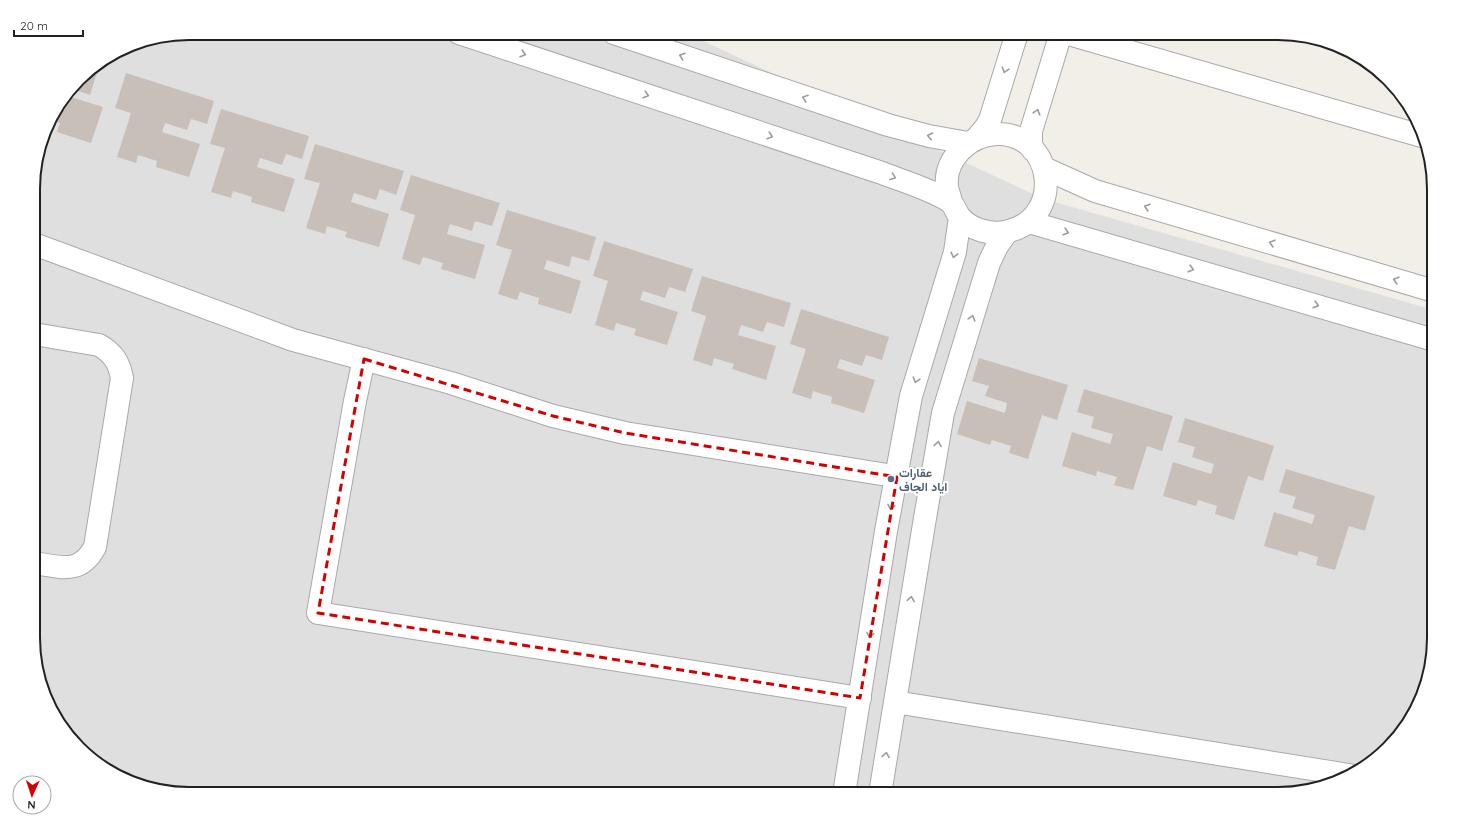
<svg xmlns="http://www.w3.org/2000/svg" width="1467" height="827" font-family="Quicksand,Vazirmatn,sans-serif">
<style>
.residential{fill:#e0dfdf}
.building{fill:#c7bfb8}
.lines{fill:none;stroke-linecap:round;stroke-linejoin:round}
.minor-casing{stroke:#a9a9a9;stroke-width:24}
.tertiary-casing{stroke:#a9a9a9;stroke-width:24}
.minor{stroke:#fff;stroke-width:22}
.tertiary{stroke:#fff;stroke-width:22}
.oneway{stroke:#9c9c9c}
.marked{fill:none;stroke:#d40000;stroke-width:3;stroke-dasharray:8 5;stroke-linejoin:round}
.service-dot{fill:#5c6f8a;stroke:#fff;stroke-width:1.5}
.labels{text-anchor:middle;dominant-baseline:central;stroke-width:4;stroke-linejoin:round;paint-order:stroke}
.service-label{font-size:12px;font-weight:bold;fill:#4e5e75;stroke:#fff;text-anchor:start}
.rim{fill:none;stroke:#222;stroke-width:2}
</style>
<rect width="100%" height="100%" fill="#f2efe9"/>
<path class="residential" d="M189 33H686L1044 199 1434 310V648L1413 716 1364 768 1328 786 1288 794H189L149 789 111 773 59 725 34 658V169L49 120 86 72 130 45Z"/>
<path class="building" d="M100 63 90 95 73 89 71 97 103 107 91 143 57 132 60 123 49 120 86 72Z
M126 73 214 101 207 124 191 119 187 130 165 123 162 132 200 144 189 177 156 167 157 161 138 155 136 163 117 157 131 113 115 108Z
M221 109 309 136 302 159 286 154 282 165 260 158 257 167 295 179 284 212 251 202 252 197 233 191 231 198 211 192 225 148 210 144Z
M315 144 404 171 396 195 380 189 376 200 354 193 351 202 389 214 379 247 345 237 347 232 327 226 325 234 306 228 320 183 304 179Z
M411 175 500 203 492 226 475 221 472 231 450 224 447 234 485 245 475 279 441 269 443 263 423 257 420 265 402 259 415 215 400 210Z
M507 210 596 237 589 261 572 256 569 267 547 260 544 269 581 281 571 314 538 304 539 298 520 292 517 300 498 294 512 250 496 245Z
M604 241 693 269 685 292 669 287 665 298 643 291 640 300 678 312 667 345 634 335 636 329 616 323 614 331 595 325 608 281 593 276Z
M702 276 791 303 784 327 767 322 763 332 741 325 738 335 776 346 766 380 732 369 734 364 714 358 712 366 693 360 706 316 691 311Z
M801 309 889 337 882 360 866 355 862 366 840 359 837 368 875 380 864 413 831 403 832 397 813 391 811 399 792 393 806 349 790 344Z
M979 358 1068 385 1057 420 1042 415 1028 459 1009 453 1011 446 992 440 990 445 957 434 967 401 1005 413 1007 403 985 396 989 386 972 381Z
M1084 389 1173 416 1162 451 1147 446 1133 490 1114 485 1117 477 1097 471 1096 476 1062 466 1072 432 1110 444 1113 434 1091 428 1094 417 1077 412Z
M1185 418 1274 446 1263 481 1248 476 1234 520 1215 514 1217 506 1198 500 1196 506 1163 496 1173 462 1211 474 1214 464 1192 457 1195 447 1178 442Z
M1286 469 1375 496 1365 531 1349 526 1335 570 1316 565 1318 557 1299 551 1297 556 1264 546 1274 512 1312 524 1315 515 1292 508 1296 497 1279 492Z"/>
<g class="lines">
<defs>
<path id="minor" d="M459 33 879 172C900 180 930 189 949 201 954 204 956 212 959 216 970 230 992 236 1009 231 1065 217 1054 133 997 134 970 135 944 158 947 187 948 192 950 197 951 202
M614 33 888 125 929 136 968 143
M976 139 986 127 990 120 1017 33
M1033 150 1031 144V131L1061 33
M1044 168 1095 191 1434 291
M1029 222 1434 340
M34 244 293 340 451 383 553 416 625 433 931 482
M34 334 99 345C113 353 119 362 122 378L95 547C80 575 61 567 34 563
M364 359 355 401 318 613 860 698
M895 702 1349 775
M844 794 886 531 911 396 955 252 960 217
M880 794 924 524 943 413 989 263 997 246 1007 232"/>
<path id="tertiary" d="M1065 33 1425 137"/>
</defs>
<use href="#minor" class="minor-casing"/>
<use href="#tertiary" class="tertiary-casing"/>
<use href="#minor" class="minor"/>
<use href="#tertiary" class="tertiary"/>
</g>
<defs><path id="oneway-chevron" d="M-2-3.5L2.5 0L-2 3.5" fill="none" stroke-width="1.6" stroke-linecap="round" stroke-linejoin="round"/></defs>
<g class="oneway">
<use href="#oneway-chevron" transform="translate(523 54) rotate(18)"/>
<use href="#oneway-chevron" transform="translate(682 56) rotate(-161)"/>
<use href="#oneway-chevron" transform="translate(1005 70) rotate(107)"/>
<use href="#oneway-chevron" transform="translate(646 95) rotate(18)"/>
<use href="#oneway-chevron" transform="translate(805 98) rotate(-161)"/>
<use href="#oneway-chevron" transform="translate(1037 112) rotate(-73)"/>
<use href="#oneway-chevron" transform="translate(770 136) rotate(18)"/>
<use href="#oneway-chevron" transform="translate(930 136) rotate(-168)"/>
<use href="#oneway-chevron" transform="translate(893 177) rotate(21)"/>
<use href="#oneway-chevron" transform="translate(1147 207) rotate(-164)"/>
<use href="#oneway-chevron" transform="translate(1066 232) rotate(16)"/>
<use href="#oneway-chevron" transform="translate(1272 243) rotate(-164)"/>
<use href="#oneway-chevron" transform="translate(954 255) rotate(104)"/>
<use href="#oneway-chevron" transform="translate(1191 269) rotate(16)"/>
<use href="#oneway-chevron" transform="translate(1396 280) rotate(-164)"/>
<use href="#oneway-chevron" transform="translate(1316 305) rotate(16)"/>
<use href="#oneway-chevron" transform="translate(972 318) rotate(-73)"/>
<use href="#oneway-chevron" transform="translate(916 380) rotate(107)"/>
<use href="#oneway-chevron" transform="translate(938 444) rotate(-80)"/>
<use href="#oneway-chevron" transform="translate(891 507) rotate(101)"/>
<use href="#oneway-chevron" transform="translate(911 599) rotate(-81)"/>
<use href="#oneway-chevron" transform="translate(870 635) rotate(99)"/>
<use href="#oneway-chevron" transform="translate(886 755) rotate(-81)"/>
</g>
<path class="marked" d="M364 359 553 416 625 433 897 477 860 698 318 613Z"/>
<circle class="service-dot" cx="891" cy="479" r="4"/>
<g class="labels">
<g class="service-label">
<text x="899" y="472">عقارات<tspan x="899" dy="14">اياد الجاف</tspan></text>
</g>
</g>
<path d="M0 0H1467V827H0ZM189 40H1278A149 149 0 0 1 1427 189V638A149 149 0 0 1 1278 787H189A149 149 0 0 1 40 638V189A149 149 0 0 1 189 40Z" fill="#fff" fill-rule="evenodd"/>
<path class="rim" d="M189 40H1278A149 149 0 0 1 1427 189V638A149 149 0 0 1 1278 787H189A149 149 0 0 1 40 638V189A149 149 0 0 1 189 40Z"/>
<g transform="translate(32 795) rotate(183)"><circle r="19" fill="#ffffff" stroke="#a7a7a7"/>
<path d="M0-3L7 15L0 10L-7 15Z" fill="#d40000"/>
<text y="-6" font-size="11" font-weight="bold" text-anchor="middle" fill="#222222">N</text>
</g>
<path d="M14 30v6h69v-6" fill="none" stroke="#222222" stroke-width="2"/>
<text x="20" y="30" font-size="12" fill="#222222" stroke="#ffffff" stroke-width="3" paint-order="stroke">20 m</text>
</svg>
